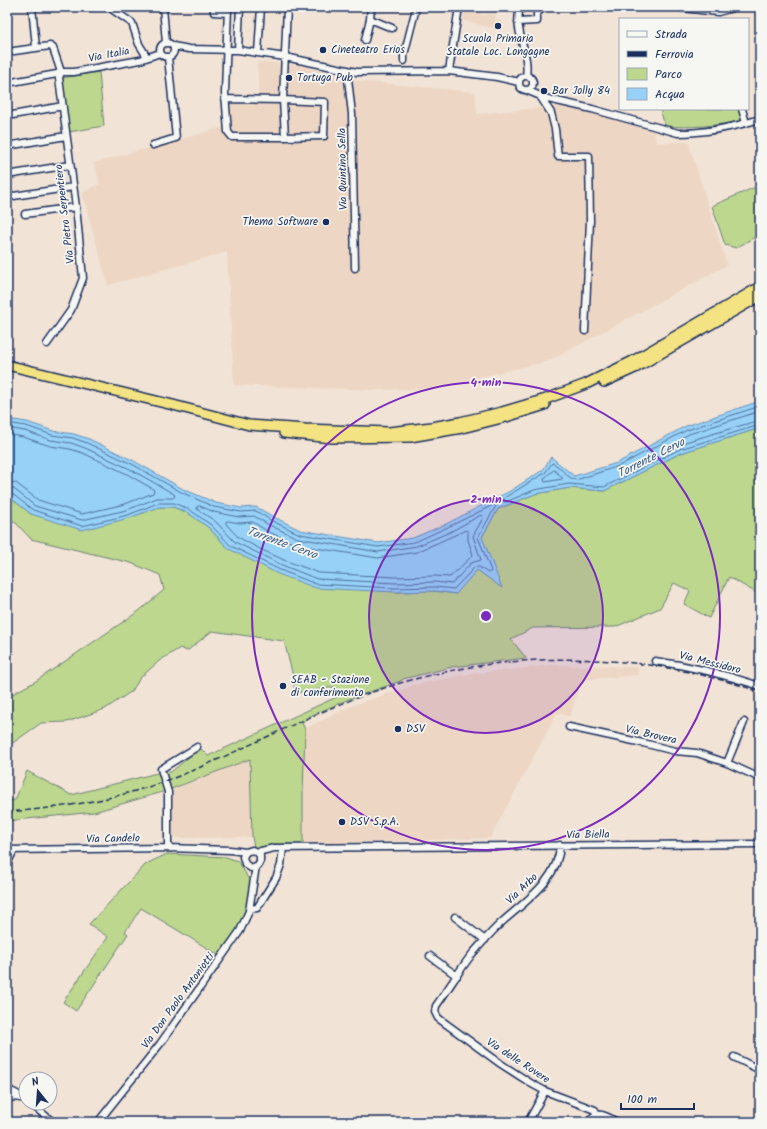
<svg xmlns="http://www.w3.org/2000/svg" width="767" height="1129" font-family="Kalam,sans-serif">
<style>
.built{fill:#edd6c3}
.green{fill:#bdd78e;stroke:#6c8376}
.water{fill:#97d1f7;stroke:#6590ba}
.lines{fill:none;stroke-linecap:round;stroke-linejoin:round}
.shore{stroke:#4d709b;stroke-width:1}
.minor-casing{stroke:#1b2f5e;stroke-width:9}
.highway-casing{stroke:#1b2f5e;stroke-width:12}
.minor{stroke:#f6f6f2;stroke-width:6}
.highway{stroke:#f4e382;stroke-width:9}
.rail{stroke:#1b2f5e;stroke-width:1.5;stroke-dasharray:6 3;stroke-linecap:butt}
.ring{fill:none;stroke:#7b2cbf;stroke-width:2}
.poi-dot{fill:#1b2f5e;stroke:#f6f6f2;stroke-width:1.5}
.labels{text-anchor:middle;dominant-baseline:central;stroke-width:3.5;stroke-linejoin:round;paint-order:stroke}
.poi-label{font-size:11px;fill:#1b2f5e;stroke:#f6f6f2;text-anchor:start}
.street-label{font-size:11px;fill:#1b2f5e;stroke:#f6f6f2}
.water-label{font-size:12px;font-style:italic;fill:#3a5884;stroke:#f6f6f2}
.centre{fill:#7b2cbf;stroke:#f6f6f2;stroke-width:2}
.ring-label{font-size:12px;text-anchor:middle;font-weight:bold;fill:#7b2cbf;stroke:#f6f6f2;stroke-width:3.5;stroke-linejoin:round;paint-order:stroke}
</style>
<rect width="100%" height="100%" fill="#f1e3d6"/>
<filter id="ink" filterUnits="userSpaceOnUse"><feTurbulence type="fractalNoise" baseFrequency=".025" numOctaves="2"/><feDisplacementMap in="SourceGraphic" scale="8" xChannelSelector="R" yChannelSelector="G"/><feConvolveMatrix kernelMatrix="1 2 1 2 8 2 1 2 1" color-interpolation-filters="sRGB"/></filter>
<g filter="url(#ink)">
<path class="built" d="M466 7H479V11L481 12V15L486 16V13L495 15V19L501 21 500 30 463 20Z
M257 62 298 65 359 81 475 92 477 114 559 106 599 115 654 132 656 143 688 142 727 265 549 361 432 388 376 390 234 385 227 252 108 285 82 193 100 184 94 163 224 127V99L259 97Z
M552 665 638 667V675L581 680 570 716 557 713 490 838 303 844V792L305 729 351 706 415 685 462 675Z
M250 759 252 837 176 838 172 835V790Z"/>
<path class="green" d="M99 72 104 126 69 132 62 78Z
M660 109H739L743 120C717 126 691 128 665 126Z
M760 185V234L736 248 725 245 712 206Z
M760 428V595L729 577 709 618 684 604 690 591 674 583 660 608 615 627 533 628 511 639 526 658 452 667 403 679 401 681 349 699 308 717 302 723 305 729 303 792V844H274L257 848 254 847 252 837 250 759 166 791 94 812 7 821V801L15 800 27 771 71 795 157 773 171 772 200 748 208 756 341 695 335 687 295 693 293 676 284 641 212 631 187 651 180 648 159 661 140 678 132 691 105 709 67 722 41 723 7 747V697L36 681 139 611 164 590 160 575 131 563 31 539 16 523 7 517V495L31 514 129 518 159 507H173L188 513 209 528 229 549 395 592 435 591 456 594 482 537 498 509 535 494 570 488 604 491 681 453Z
M167 854 226 857 238 861 241 868 245 872 247 877 250 878C250 913 239 928 220 956L141 908 125 932 128 934 76 1011 63 1002 108 937 89 924 146 864Z"/>
<path class="water" d="M760 401V428L681 453 604 491 570 488 535 494 498 509 482 537 502 588 477 570 456 594 435 591 395 592 316 588 278 574 229 549 209 528 188 513 173 507H159L129 518 82 530 31 514 7 495V419L27 422 53 431 74 434 89 439 134 461 183 489 216 503 241 508 256 507 274 517 300 530 378 543 413 538 446 524 510 491 543 470 551 457 574 476 617 463 686 426Z"/>
<g class="lines">
<path class="shore" d="M760 406 687 430 619 466 576 480C566 478 561 466 552 463L545 473 504 498 503 501 506 502 534 490 569 484 604 487 680 449 760 425
M760 411 689 434 680 439V442L682 443 760 420
M7 423 26 426 52 435 73 438 87 443 132 464 181 492 214 507 241 512 256 511 272 521 300 534 378 547 415 542 448 527 495 504 496 506 478 537 491 571 488 573 479 567H475L454 589 435 587 395 588 316 584 280 570 231 546 211 525 190 510 174 503H158L128 515 82 526 33 510 11 493 7 492
M7 428 25 431 51 440 71 443 85 448 130 469 174 494 175 496 173 498H157L127 510 82 520 35 506 14 489 7 487
M7 434 23 437 50 446 70 449 83 453 127 474 153 489 154 491 153 493 125 504 82 514 38 500 16 483 7 481
M554 470 562 477V479L545 482 544 479Z
M200 506 214 512 239 517 254 516 269 525 298 538 378 552 417 546 450 532 481 515 483 518 473 536 481 560 471 563 452 584 435 582 395 583 317 579 282 565 235 542 215 521 197 509V507Z
M228 521 240 523 253 522 267 531 297 545 378 558 417 552 466 530 468 532V540L473 555 450 577 435 576 395 577 319 573 284 560 260 549 238 537 226 524V522Z"/>
<defs>
<path id="minor" d="M32 7 36 47
M163 7 166 43
M214 7V12L228 13
M228 7 225 93 228 132 232 137H285L283 100 287 7
M371 7 370 19 392 28
M520 7C513 31 530 52 526 76
M674 7 718 12 736 7
M113 10 132 23 139 44 147 57
M518 22 537 21V13L543 8
M365 40 370 19
M160 50a7 7 0 1 1 14 0a7 7 0 1 1-14 0Z
M173 46 189 49 238 50 285 57 357 72 449 71 497 77 519 82
M238 50 240 7
M7 52 50 46 53 48 61 72
M258 53 261 7
M404 61V55L415 12
M347 70 352 114 355 268
M449 71 459 7
M519 83a7 7 0 1 1 14 0a7 7 0 1 1-14 0Z
M7 83 57 74 61 72H74L140 60 160 53
M526 90 548 99 592 109 678 133C706 133 734 127 760 119
M540 96 551 113 555 129 558 156H589L590 221 585 331
M225 99 283 100 325 102 324 136 285 137
M742 109 746 123
M7 116 63 106
M153 145 176 138 168 57
M7 146 66 136
M7 175 70 165
M7 197 73 187
M25 214 76 207
M47 344 71 310 83 278 76 207 59 78 61 72
M655 661C691 666 726 675 760 686
M569 727 643 743 675 751 697 753 727 763 760 778
M727 763 744 722
M560 845C559 880 524 902 501 923 491 932 482 943 473 953 460 969 449 988 436 1006L435 1012 438 1018 501 1064 532 1084 545 1091 595 1110 596 1114
M168 848V792L161 769 197 747
M7 850 168 848 230 850 246 852 252 850 257 852 260 856V861L258 865 251 868 245 864 243 857 246 852
M257 852 274 848 760 844
M7 864 14 850
M249 909 257 908 276 878 281 865 283 848
M455 917 485 940
M430 956 457 976
M734 1057 760 1070
M7 1089 17 1094 26 1100
M7 1098 14 1097 21 1098
M30 1103 53 1122
M98 1122 160 1044 240 931 249 911 256 866
M528 1122 545 1091
M588 1122C597 1109 606 1116 617 1122"/>
<path id="highway" d="M7 365 173 405 249 425 305 429 359 431 389 432 432 427 460 422 502 412 546 399 586 384 633 361 760 287
M604 382 635 368 760 296
M284 433 332 438 410 437 462 428 506 417 545 405"/>
</defs>
<use href="#minor" class="minor-casing"/>
<use href="#highway" class="highway-casing"/>
<use href="#minor" class="minor"/>
<use href="#highway" class="highway"/>
<path class="rail" d="M7 812C66 808 124 798 179 776 239 752 296 721 356 698 484 649 630 646 760 692"/>
</g>
</g>
<circle cx="486" cy="616" r="117" fill="#7b2cbf" fill-opacity=".12"/>
<g class="ring">
<circle cx="486" cy="616" r="117"/>
<circle cx="486" cy="616" r="234"/>
</g>
<g class="poi-dot">
<circle cx="498" cy="26" r="4"/>
<circle cx="323" cy="50" r="4"/>
<circle cx="289" cy="78" r="4"/>
<circle cx="544" cy="91" r="4"/>
<circle cx="326" cy="222" r="4"/>
<circle cx="283" cy="686" r="4"/>
<circle cx="398" cy="729" r="4"/>
<circle cx="342" cy="822" r="4"/>
</g>
<g class="labels">
<g class="poi-label">
<text x="498" y="39" text-anchor="middle">Scuola Primaria<tspan x="498" dy="13">Statale Loc. Longagne</tspan></text>
<text x="331" y="50">Cineteatro Erios</text>
<text x="297" y="78">Tortuga Pub</text>
<text x="552" y="91">Bar Jolly 84</text>
<text x="318" y="222" text-anchor="end">Thema Software</text>
<text x="291" y="680">SEAB - Stazione<tspan x="291" dy="13">di conferimento</tspan></text>
<text x="406" y="729">DSV</text>
<text x="350" y="822">DSV S.p.A.</text>
</g>
<g class="street-label">
<text transform="translate(109 55) rotate(-11)">Via Italia</text>
<text transform="translate(343 169) rotate(-91)">Via Quintino Sella</text>
<text transform="translate(65 214) rotate(-97)">Via Pietro Serpentiero</text>
<text transform="translate(710 663) rotate(14)">Via Messidoro</text>
<text transform="translate(651 735) rotate(13)">Via Brovera</text>
<text transform="translate(588 835) rotate(-1)">Via Biella</text>
<text transform="translate(113 839) rotate(-1)">Via Candelo</text>
<text transform="translate(522 889) rotate(-44)">Via Arbo</text>
<text transform="translate(178 1001) rotate(-54)">Via Don Paolo Antoniotti</text>
<text transform="translate(518 1061) rotate(33)">Via delle Rovere</text>
</g>
<g class="water-label">
<text transform="translate(651 458) rotate(-27)">Torrente Cervo</text>
<text transform="translate(282 543) rotate(20)">Torrente Cervo</text>
</g>
</g>
<circle cx="486" cy="616" r="6" class="centre"/>
<g class="ring-label">
<text x="486" y="386">4 min</text>
<text x="486" y="503">2 min</text>
</g>
<rect width="767" height="1129" fill="none" stroke="#f6f6f2" stroke-width="24"/>
<rect x="12" y="12" width="743" height="1105" fill="none" stroke="#1b2f5e" stroke-width="1.5" filter="url(#ink)"/>
<rect x="619" y="18" width="130" height="92" fill="#f6f6f2" stroke="#9ea6b7"/>
<rect x="627" y="31" width="20" height="6" fill="#f6f6f2" stroke="#9ea6b7"/>
<text x="655" y="38" font-size="12" fill="#1b2f5e">Strada</text>
<rect x="627" y="51" width="20" height="6" fill="#1b2f5e" stroke="#9ea6b7"/>
<text x="655" y="58" font-size="12" fill="#1b2f5e">Ferrovia</text>
<rect x="627" y="68" width="20" height="12" fill="#bdd78e" stroke="#9ea6b7"/>
<text x="655" y="78" font-size="12" fill="#1b2f5e">Parco</text>
<rect x="627" y="88" width="20" height="12" fill="#97d1f7" stroke="#9ea6b7"/>
<text x="655" y="98" font-size="12" fill="#1b2f5e">Acqua</text>
<g transform="translate(38 1091) rotate(343)"><circle r="19" fill="#f6f6f2" stroke="#9ea6b7"/>
<path d="M0-3L7 15L0 10L-7 15Z" fill="#1b2f5e"/>
<text y="-6" font-size="11" font-weight="bold" text-anchor="middle" fill="#1b2f5e">N</text>
</g>
<path d="M621 1103v6h73v-6" fill="none" stroke="#1b2f5e" stroke-width="2"/>
<text x="627" y="1103" font-size="12" fill="#1b2f5e" stroke="#f6f6f2" stroke-width="3" paint-order="stroke">100 m</text>
</svg>
